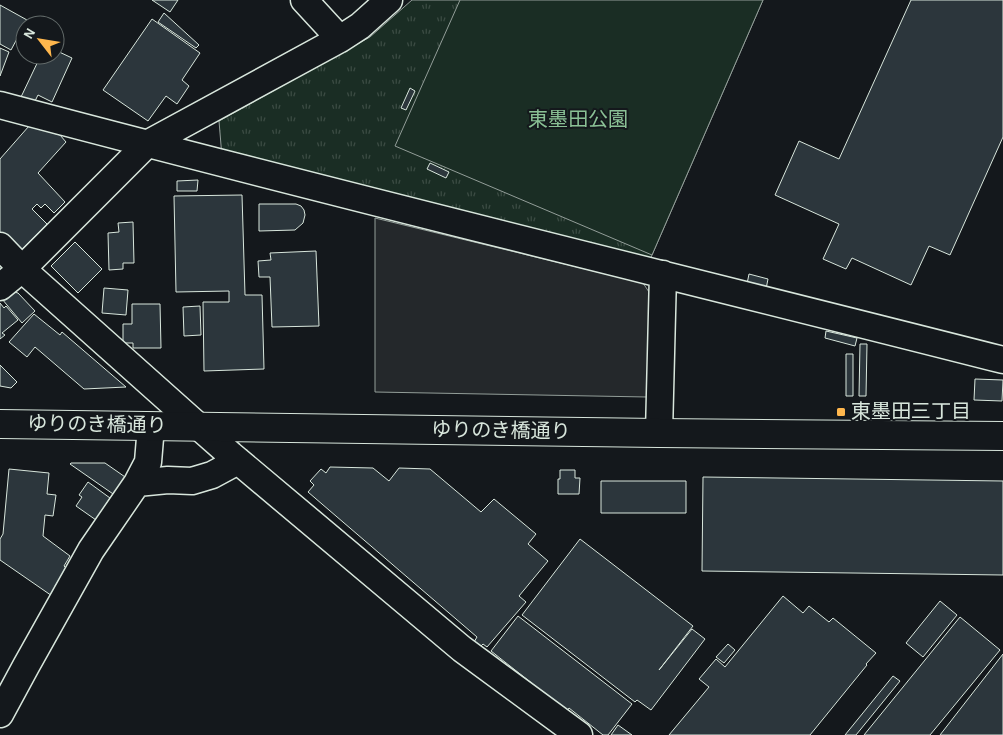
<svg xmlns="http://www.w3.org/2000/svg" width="1003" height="735" font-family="'Alegreya Sans','Noto Sans JP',sans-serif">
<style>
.park{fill:url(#park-tufts);stroke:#939e99}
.garden{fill:#1a2d24;stroke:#939e99}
.parking{fill:#24282b;stroke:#939e99}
.building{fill:#2c363c;stroke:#d8e6dc}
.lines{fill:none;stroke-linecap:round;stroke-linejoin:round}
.minor-casing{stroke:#d8e6dc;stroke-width:29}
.major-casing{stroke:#d8e6dc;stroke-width:30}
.minor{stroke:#14181c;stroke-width:26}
.major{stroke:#14181c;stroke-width:28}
.poi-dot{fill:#ffb74d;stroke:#14181c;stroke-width:2}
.labels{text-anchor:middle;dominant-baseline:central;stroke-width:4;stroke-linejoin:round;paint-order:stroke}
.park-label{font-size:20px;fill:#8ac095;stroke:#14181c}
.poi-label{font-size:20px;fill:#d8e6dc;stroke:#14181c;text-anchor:start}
.street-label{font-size:20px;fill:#d8e6dc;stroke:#14181c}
</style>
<defs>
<pattern id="park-tufts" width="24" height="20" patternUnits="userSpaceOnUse" patternTransform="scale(1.25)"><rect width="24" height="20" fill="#1a2d24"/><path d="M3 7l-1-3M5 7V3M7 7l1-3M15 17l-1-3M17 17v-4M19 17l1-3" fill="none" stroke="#3b4b43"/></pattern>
</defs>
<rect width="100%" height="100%" fill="#14181c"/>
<path class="park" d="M412 0H763L649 262 222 157 219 121 370 37Z"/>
<path class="garden" d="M460 0H763L652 255 395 146Z"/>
<path class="parking" d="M375 218 643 283 651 295 647 397 375 392Z"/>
<path class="building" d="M152 0H178L170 12Z
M911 0H1003V137L950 255 929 246 911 285 852 258 846 269 823 259 839 224 775 195 799 141 839 159Z
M0 5 27 20 11 50 0 44Z
M164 13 199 45 196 48 158 22Z
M152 19 200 53 182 80 189 86 177 104 166 96 148 121 103 90Z
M0 48 9 52 0 76Z
M55 50 72 58 52 102 38 95 34 103 21 97 41 55H55Z
M410 88 415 91 406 110 401 108Z
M29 126 60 135 66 142 38 173 65 202 54 213 45 204 41 208 37 204 32 209 47 224 16 255 0 238V159Z
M430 163 449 172 446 178 427 169Z
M198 180 197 191H177V181Z
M242 195 245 295H262L264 369 204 371 203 302H229V291L176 292 174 196Z
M259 204H296L301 206 304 210 305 215 303 223 295 230 259 231Z
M133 222 134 263H123V269L109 270 108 233 119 232 118 223Z
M75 242 102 269 78 293 51 266Z
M316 251 319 326 272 327 270 277H259L258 261 271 260 270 253Z
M749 274 768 279 766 289 747 284Z
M104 288 128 290 126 315 102 313Z
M10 291 18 293 35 311 22 323 2 299Z
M0 303 4 308 6 306 18 320 2 333 5 335 0 339Z
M132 304H160L161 348H133V343H123V324H132Z
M200 306 201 335 184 336 183 307Z
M34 314 60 335 62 332 126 387 84 389 35 347 27 357 9 342Z
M826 331 857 338 855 346 825 338Z
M860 344H867L866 396H859Z
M846 354H853V396H846Z
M0 365 17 382 11 388 0 386Z
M975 379 1003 380 1002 401 974 400Z
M71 463H105L128 479 116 496 70 464Z
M330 467 373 468 389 481 399 468 430 469 481 512 494 499 536 534 528 544 548 561 519 596 526 602 487 647 483 644 480 647 474 642 477 637 308 492 314 485 310 481 321 469 326 473Z
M9 469 49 473 47 494 56 495 53 516 45 515 43 536 70 556 64 566 67 569 55 586 60 589 55 598 0 560V539L3 534Z
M560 470H575V478H580L579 494H558V479H560Z
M703 477 1003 481V575L702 571Z
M601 481H686V513H601Z
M88 482 110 498 96 520 76 506 82 497 79 495Z
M580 539 693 626 659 670 692 629 705 639 651 710 637 700 635 702 522 615Z
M783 596 803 613 809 606 829 622 833 618 876 653 866 664 867 665 810 735H669L709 687 699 679 716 659 725 667Z
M940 601 957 615 923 657 906 643Z
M518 616 632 704 608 735H603L569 708 567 711 491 651Z
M960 617 1000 650 930 735H864Z
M728 644 735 650 724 663 716 657Z
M1003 654V735H940Z
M893 676 900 681 856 735H845Z
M618 725 632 735H611Z"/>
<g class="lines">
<defs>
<path id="minor" d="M304 0 340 39
M0 105C333 194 669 275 1003 360
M0 246 22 269 198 426 231 455 462 649 579 735
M0 287 22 269 147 144 340 39 360 26 389 0
M659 433 663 274
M137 483 168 480 192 481 212 475 238 461
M0 714 26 666 91 550 137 483 148 462 151 426"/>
<path id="major" d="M0 424 659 433 1003 436"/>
</defs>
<use href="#minor" class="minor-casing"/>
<use href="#major" class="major-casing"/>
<use href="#minor" class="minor"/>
<use href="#major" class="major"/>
</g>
<rect class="poi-dot" x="836" y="407" width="10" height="10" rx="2.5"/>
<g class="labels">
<g class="park-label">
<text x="578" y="120">東墨田公園</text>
</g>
<g class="poi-label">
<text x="851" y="412">東墨田三丁目</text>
</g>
<g class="street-label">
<text transform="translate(97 425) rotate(1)">ゆりのき橋通り</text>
<text transform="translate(501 431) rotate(1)">ゆりのき橋通り</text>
</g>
</g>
<g transform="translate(40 40) rotate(301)"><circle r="24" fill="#14181c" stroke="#626a69"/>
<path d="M0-4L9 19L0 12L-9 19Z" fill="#ffb74d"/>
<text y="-8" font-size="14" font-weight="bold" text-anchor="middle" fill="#d8e6dc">N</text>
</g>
</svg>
